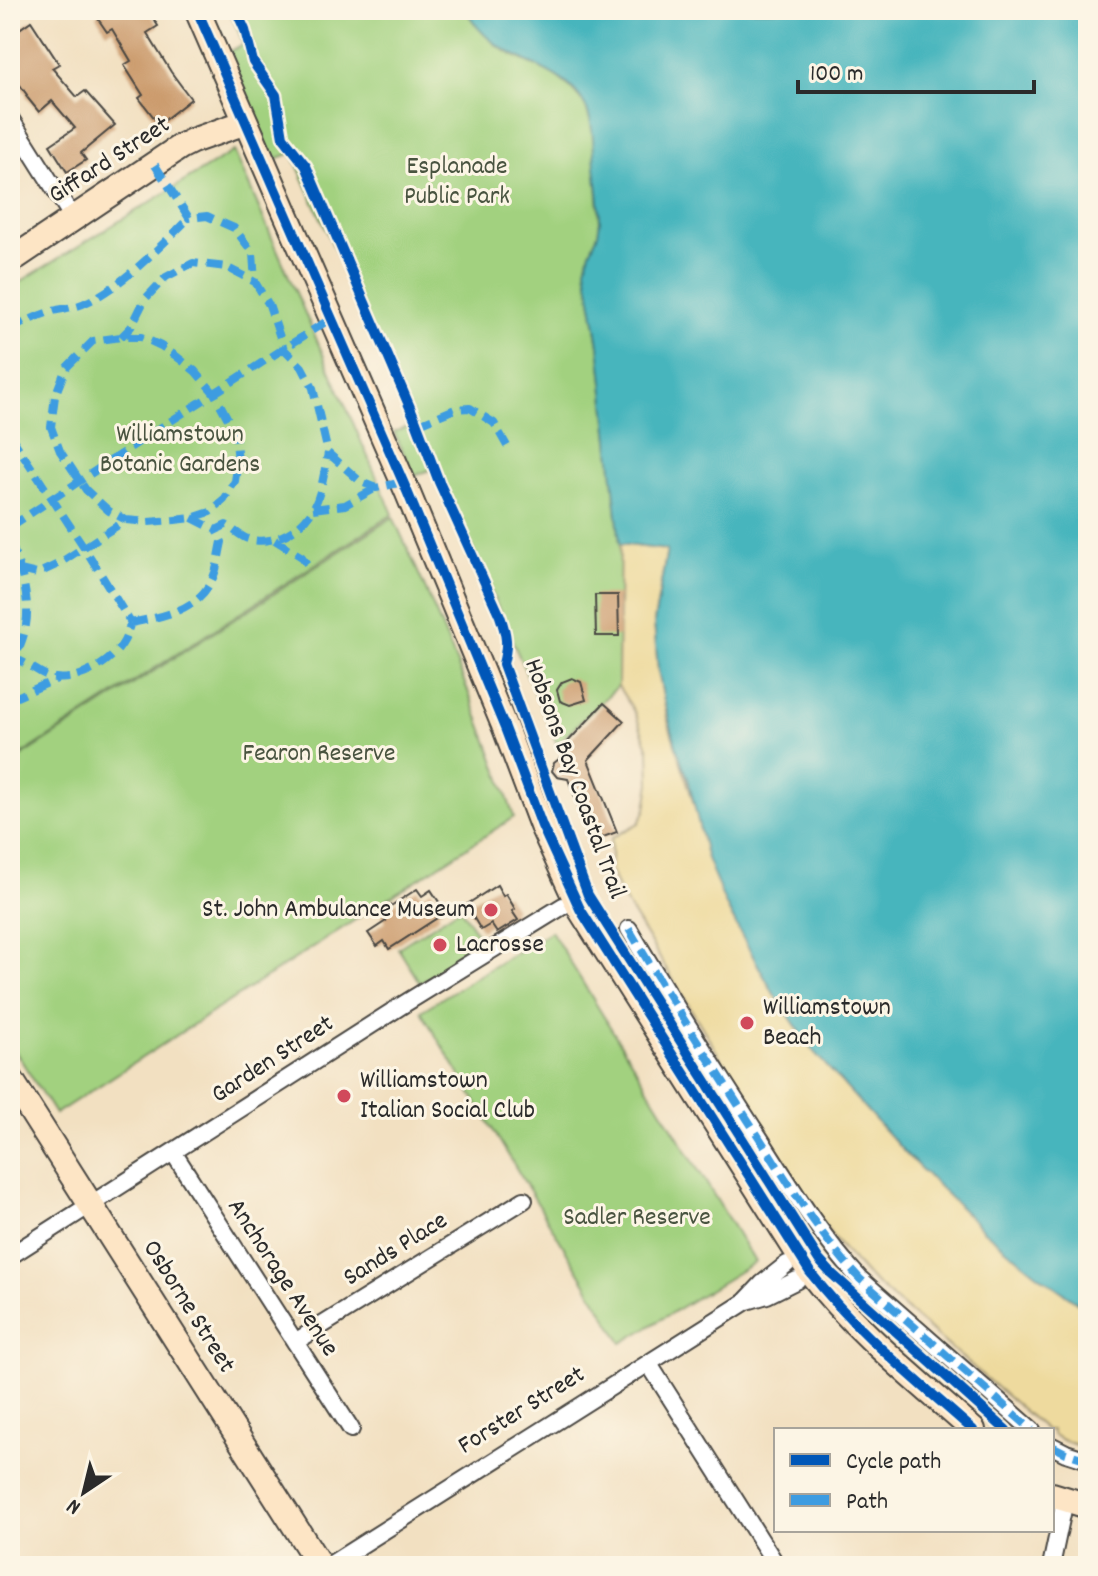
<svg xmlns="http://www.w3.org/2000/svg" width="1098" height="1576" font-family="Dekko,sans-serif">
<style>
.green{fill:#a2d17f;stroke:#667e55;stroke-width:2}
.sand{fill:#eeda9e;stroke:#8c8264;stroke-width:2}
.water{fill:#46b5bd;stroke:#387074;stroke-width:2}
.building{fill:#cc9c6e}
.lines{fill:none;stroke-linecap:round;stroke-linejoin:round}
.street-casing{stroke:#494642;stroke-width:20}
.secondary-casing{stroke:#494642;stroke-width:28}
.street{stroke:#fff;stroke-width:16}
.secondary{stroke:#fde5c5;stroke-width:24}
.quiet{stroke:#3d9ce1;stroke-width:8;stroke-dasharray:16 8;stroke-linecap:butt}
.cycleway-casing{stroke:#fcf5e5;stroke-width:15}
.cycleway{stroke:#0057b8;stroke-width:10}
.poi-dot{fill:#d1495b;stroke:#fcf5e5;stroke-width:3}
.labels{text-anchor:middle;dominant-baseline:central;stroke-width:6;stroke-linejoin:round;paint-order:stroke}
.street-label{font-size:26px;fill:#2b2b2b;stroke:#fcf5e5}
.park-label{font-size:26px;fill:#495440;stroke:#fcf5e5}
.poi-label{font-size:26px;fill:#2b2b2b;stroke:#fcf5e5;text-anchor:start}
</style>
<rect width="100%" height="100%" fill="#fcf5e5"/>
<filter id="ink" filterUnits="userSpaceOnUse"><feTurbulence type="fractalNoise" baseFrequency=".0125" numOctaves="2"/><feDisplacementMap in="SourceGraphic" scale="16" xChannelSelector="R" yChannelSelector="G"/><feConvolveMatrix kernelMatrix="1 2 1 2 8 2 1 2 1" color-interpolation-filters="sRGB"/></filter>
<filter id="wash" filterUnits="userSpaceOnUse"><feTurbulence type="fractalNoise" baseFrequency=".006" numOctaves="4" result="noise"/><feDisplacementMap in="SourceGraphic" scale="32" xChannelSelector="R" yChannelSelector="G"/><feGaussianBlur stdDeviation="1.8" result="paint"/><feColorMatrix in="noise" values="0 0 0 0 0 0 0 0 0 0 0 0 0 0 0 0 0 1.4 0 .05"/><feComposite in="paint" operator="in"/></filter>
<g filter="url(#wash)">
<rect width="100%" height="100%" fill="#f2e0c1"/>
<path class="green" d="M229 10H467L470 17 495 44 512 55 552 73 571 88 584 103 592 125 600 221 598 234 590 252 586 269 599 345 620 544 618 686 557 744 437 467 414 476 394 432 413 425 292 153 273 160 226 53 244 44Z
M234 151 393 514 10 762V288Z
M393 517C438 614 480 715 514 817L55 1114 10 1043V764Z
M460 908 483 943 420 983 398 948Z
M551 931 755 1262 622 1343 421 1011Z"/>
<path class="sand" d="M620 544 667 550 654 622 658 670 667 718 725 903 743 938 774 994 814 1052 908 1156 984 1231 1036 1273 1088 1310V1449L1062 1440 1052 1434V1430H1046L866 1275 835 1240 814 1211 619 891 611 871V838L639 823 646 809 650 783 649 750 635 713 618 686Z"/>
<path class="water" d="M467 10H1088V1310L1036 1273 984 1231 908 1156 814 1052 774 994 743 938 725 903 706 856 688 778 677 750 663 696 658 670 654 622 667 550 620 544 599 345 586 269 590 252 598 234 600 221C600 202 597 184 595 166 593 145 594 124 585 105 562 60 491 64 467 10Z"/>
<g id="blocks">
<path class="building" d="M103 10H148L158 26 147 33 171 72 191 99 159 124 139 98 143 95 124 65 131 61 112 29 107 32 96 16Z
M10 18 18 30 31 21 59 64 52 68 77 97 85 91 115 125 81 153 86 160 67 172 50 145 75 128 52 101 39 112 26 96 27 95 10 71Z
M595 595H618L619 636H596Z
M572 678 581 682 586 700 570 705 560 701 557 690 562 682Z
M604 703 624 721 588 760 617 832 592 841 568 779 557 777 552 771 554 763 568 752 563 747Z
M497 885 503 896 506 894 515 909 512 911 518 920 497 933 491 924 481 930 466 905Z
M417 889 422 896 431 890 443 908 438 911 440 916 389 949 384 941 377 946 368 933 386 921 380 913Z"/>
</g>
</g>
<g filter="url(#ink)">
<use href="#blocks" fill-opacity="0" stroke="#494642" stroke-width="2"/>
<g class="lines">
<defs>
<path id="street" d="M10 118 73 218
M629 929C669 998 712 1064 755 1131 788 1182 819 1235 860 1279L1032 1430
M173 1152 351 1429
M10 1256 404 1004 563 906
M747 1301 767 1295 797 1280
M295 1342 524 1200
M649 1364 777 1566
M1052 1446 1066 1453 1088 1460
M328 1566 745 1302 763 1283 787 1264
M1051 1566 1065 1500"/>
<path id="secondary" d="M197 10 407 491 505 728 542 826 580 909 810 1272C856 1332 917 1380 973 1430
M10 261 180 147 192 141 246 122
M10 1078 320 1566
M1052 1495 1088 1506"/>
</defs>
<use href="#street" class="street-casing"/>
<use href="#secondary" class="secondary-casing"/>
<use href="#street" class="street"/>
<use href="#secondary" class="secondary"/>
<path class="quiet" d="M155 165 189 218 207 216 234 228 253 253 255 282 269 305 284 349 302 367 313 388 328 453 361 482 376 488 403 482
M10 330C23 323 36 316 50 312 62 308 76 308 87 302 121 287 162 245 189 218
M121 337 131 327 145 299 166 277 193 263 226 267 255 282
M417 425 455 409 470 408 494 423 507 446
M10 435 84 547 131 623
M313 509 345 505 376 488
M192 518 216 530 226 525C233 529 241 537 248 539 273 546 300 531 313 509 322 493 324 471 328 453
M10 527 160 428 330 319
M275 540 302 557 310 568
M10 541C21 570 33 603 24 634 22 642 18 650 15 658
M20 570 37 574 58 564 126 520 148 522 175 520 192 518 210 512 224 500 235 481 238 461 235 432 214 393 195 371 176 356 161 346 141 337H121L93 341 66 368 55 396 51 427 60 451 86 490 109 511 126 520
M131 623C159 617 193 612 209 585 217 574 219 555 222 542L216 530
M10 658C26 660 39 675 55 678 79 682 113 662 124 641 127 636 128 629 131 623
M10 700 57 679
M629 929C669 998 712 1064 755 1131 788 1182 819 1235 860 1279L1032 1430
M1052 1446 1066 1453 1088 1460"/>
<defs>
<path id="cycleway" d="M197 10 407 491 505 728 542 826 580 909 810 1272C856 1332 917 1380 973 1430
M236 10 245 30 253 62 276 95 283 137 306 166 415 419 439 482 500 616C507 636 508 644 503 664L588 895 819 1260 831 1273 1006 1430"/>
</defs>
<use href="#cycleway" class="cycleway-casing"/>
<use href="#cycleway" class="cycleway"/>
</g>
</g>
<g class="poi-dot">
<circle cx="491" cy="910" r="8"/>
<circle cx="440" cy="945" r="8"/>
<circle cx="747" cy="1023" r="8"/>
<circle cx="344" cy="1096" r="8"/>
</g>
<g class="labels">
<g class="street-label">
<text transform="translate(110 161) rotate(-33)">Giffard Street</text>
<text transform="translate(574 779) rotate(70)">Hobsons Bay Coastal Trail</text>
<text transform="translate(273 1060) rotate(-33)">Garden Street</text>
<text transform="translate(396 1250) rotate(-32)">Sands Place</text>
<text transform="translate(282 1278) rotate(57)">Anchorage Avenue</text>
<text transform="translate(188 1307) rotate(58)">Osborne Street</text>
<text transform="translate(522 1411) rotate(-32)">Forster Street</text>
</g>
<g class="park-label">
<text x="457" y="167">Esplanade<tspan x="457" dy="30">Public Park</tspan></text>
<text x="180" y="435">Williamstown<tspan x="180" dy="30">Botanic Gardens</tspan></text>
<text x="319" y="754">Fearon Reserve</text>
<text x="637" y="1218">Sadler Reserve</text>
</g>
<g class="poi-label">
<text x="475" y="910" text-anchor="end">St. John Ambulance Museum</text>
<text x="456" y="945">Lacrosse</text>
<text x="763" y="1008">Williamstown<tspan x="763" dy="30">Beach</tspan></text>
<text x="360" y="1081">Williamstown<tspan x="360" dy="30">Italian Social Club</tspan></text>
</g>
</g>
<rect width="1098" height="1576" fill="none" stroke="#fcf5e5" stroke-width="40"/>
<rect x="774" y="1428" width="280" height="104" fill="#fcf5e5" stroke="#a8a49b" stroke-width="2"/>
<rect x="790" y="1454" width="40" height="12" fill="#0057b8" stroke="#a8a49b" stroke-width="2"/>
<text x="846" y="1468" font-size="24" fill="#2b2b2b">Cycle path</text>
<rect x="790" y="1494" width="40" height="12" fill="#3d9ce1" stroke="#a8a49b" stroke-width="2"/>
<text x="846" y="1508" font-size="24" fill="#2b2b2b">Path</text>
<g transform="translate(84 1492) rotate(215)" stroke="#fcf5e5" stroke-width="6" paint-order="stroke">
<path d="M0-6L14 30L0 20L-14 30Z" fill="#2b2b2b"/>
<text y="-12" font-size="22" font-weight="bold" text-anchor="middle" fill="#2b2b2b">N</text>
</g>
<path d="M798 80v12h236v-12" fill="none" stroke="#2b2b2b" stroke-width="4"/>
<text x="810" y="80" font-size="24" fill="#2b2b2b" stroke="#fcf5e5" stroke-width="6" paint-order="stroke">100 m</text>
</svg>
